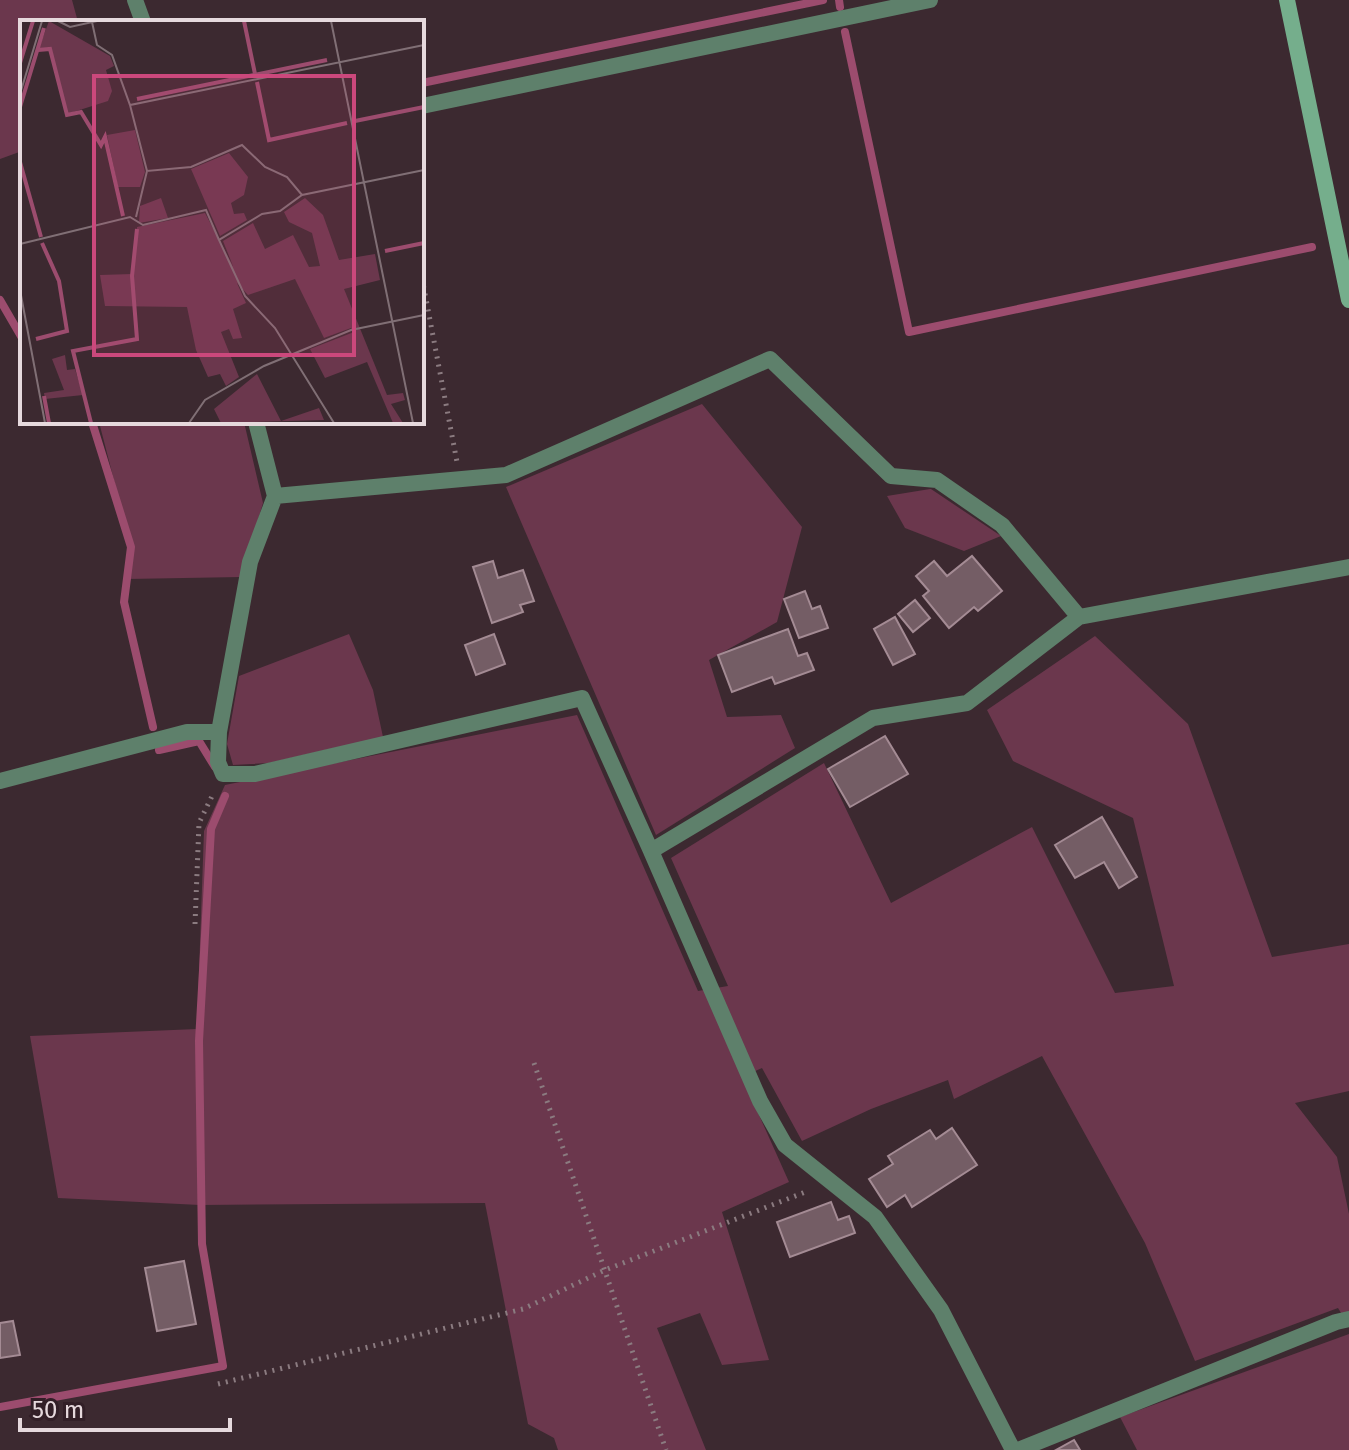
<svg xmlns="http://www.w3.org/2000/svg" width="1349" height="1450" font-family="'Fira Sans',sans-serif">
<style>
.green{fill:#6b374d}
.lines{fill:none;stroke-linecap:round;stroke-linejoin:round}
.stream{stroke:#9c4c6e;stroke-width:8}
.building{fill:#745d65;stroke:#a48b94;stroke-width:2}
.path{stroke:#8b7b80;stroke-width:5;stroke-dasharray:2 6;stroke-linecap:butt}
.street{stroke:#5e806b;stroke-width:16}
.secondary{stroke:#75ae8c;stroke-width:16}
.inset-river{fill:none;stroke:#9c4c6e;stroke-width:4}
.inset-road{fill:none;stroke:#806f75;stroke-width:2}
.view{fill:#cb487c;fill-opacity:0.15;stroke:#cb487c;stroke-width:4}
.inset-edge{fill:none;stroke:#e6d9dd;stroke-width:4}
</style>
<rect width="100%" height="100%" fill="#3c2930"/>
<path class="green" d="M0 0H72L78 22H22V151L0 159Z
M702 404 802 527 777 622 709 660 727 717 781 715 795 748 656 835 506 487Z
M99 422H244L263 503 241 577 127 579 131 546Z
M930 489H931L1001 536 964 551 905 528 887 496Z
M349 634 373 690 383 737 269 763 233 765 227 744 239 676Z
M1095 636 1188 724 1272 957 1349 944V1091L1295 1103 1337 1157 1349 1214V1326L1338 1308 1195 1361 1145 1243 1042 1056 954 1099 948 1080 871 1109 802 1141 762 1068 742 1077 789 1182 722 1212 769 1360 722 1365 700 1313 657 1328 706 1450H558L554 1438 528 1424 485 1203 200 1205 58 1198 30 1036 197 1029 204 831 225 785 577 715 698 991 728 986 671 858 824 763 891 903 1032 827 1115 993 1174 986 1133 818 1013 761 987 710Z
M1349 1334V1450H1137L1120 1417Z"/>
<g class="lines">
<path class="stream" d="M839 0 840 7
M845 32 909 332 1312 247
M422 83 823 0
M0 300 22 338
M92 422 131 547 124 602 153 727
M159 750 199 741 215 767
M0 1407 223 1366 202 1244 199 1041 211 829 225 796"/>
</g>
<path class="building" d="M972 556 1002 591 978 611 974 607 949 628 923 596 929 591 916 576 934 561 947 576Z
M493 561 498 578 523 570 534 601 520 605 523 612 492 623 473 567Z
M805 591 812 609 820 606 828 628 799 638 784 599Z
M915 600 930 618 913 632 898 614Z
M895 617 915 654 893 665 874 629Z
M788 629 798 656 807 653 814 670 775 684 772 677 732 692 718 655Z
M494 634 505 664 476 675 465 645Z
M885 736 908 774 850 807 828 769Z
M1102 817 1137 877 1119 888 1104 862 1075 878 1055 845Z
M952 1128 977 1165 912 1207 905 1195 887 1207 869 1179 893 1164 888 1156 930 1130 936 1139Z
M831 1202 838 1220 849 1216 855 1233 790 1257 777 1222Z
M184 1261 196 1324 157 1331 145 1268Z
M13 1321 20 1355 0 1358V1323Z
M1074 1440 1080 1450H1056Z"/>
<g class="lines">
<path class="path" d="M422 278 457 462
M195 924 199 823 214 792
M534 1063 666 1450
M218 1384 523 1309 605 1270 808 1191"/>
<path class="street" d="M135 0 143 22
M422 106 930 0
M256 422 275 496 506 475 770 359 891 476 937 480 1002 525 1079 617
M219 732 250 562 275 496
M0 781 187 732H219L218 762 223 774H255L582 698 651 851
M1013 1450 941 1310 875 1217 785 1145 760 1101 651 851 873 718 967 703 1079 617 1349 567
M1018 1450 1336 1322 1349 1319"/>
<path class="secondary" d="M1287 0 1349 300"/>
</g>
<g transform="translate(20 20)">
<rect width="404" height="404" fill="#3c2930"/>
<path d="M29 1 90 36 94 46 86 50 92 71 88 81 47 94 31 28H19ZM115 110 125 152 120 167H98L87 115ZM209 133 228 157 224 175 211 183 214 194 224 193 227 200 200 216 171 149ZM141 178 148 198 119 203 120 186ZM285 178 303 195 319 240 355 234 360 260 324 269 367 375 383 373 385 380 371 384 383 403H373L347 342 305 358 290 329 334 312 331 308 304 318 275 259 228 275 217 263 226 283 213 289 222 318 213 319 209 309 201 312 219 357 206 366 200 354 188 357 176 330 167 287 85 286 80 255 112 254 117 207 185 193 213 246 203 221 233 203 245 229 273 215 289 247 300 246 292 213 269 202 264 192ZM45 335 47 350 55 349 63 375 25 379 24 373 44 370 32 339ZM237 354 261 401 299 388 304 400 201 403 194 389Z" fill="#6b374d"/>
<path class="inset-river" d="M224 1 235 54M18 30 30 29 47 95 61 92 81 125 85 117 103 196M0 43 13 1M237 62 249 120 327 103M117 79 307 40M0 87 24 8M335 101 404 87M0 142 21 217M365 231 404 223M16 319 47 311 39 261 22 223M24 376 29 403M71 403 53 331 117 319 112 256 117 209"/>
<path class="inset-road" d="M38 1 50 7 77 1M311 1 393 403M72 2 77 25 92 35 110 85 404 25M0 74 22 1M110 85 127 151 171 147 222 125 245 147 267 157 282 175M116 197 127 151M0 224 110 197 123 205 186 190 199 220M0 270 25 403M169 403 185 380 244 346 331 310 404 295M314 403 255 308 225 276 199 220 242 194 260 191 282 175 404 150"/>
<path class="view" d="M74 56H334V335H74Z"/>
<rect width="404" height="404" class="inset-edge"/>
</g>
<path d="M20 1418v12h210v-12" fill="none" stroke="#e6d9dd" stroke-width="4"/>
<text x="32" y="1418" font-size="24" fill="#e6d9dd" stroke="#321f27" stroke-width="6" paint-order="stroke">50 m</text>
</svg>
